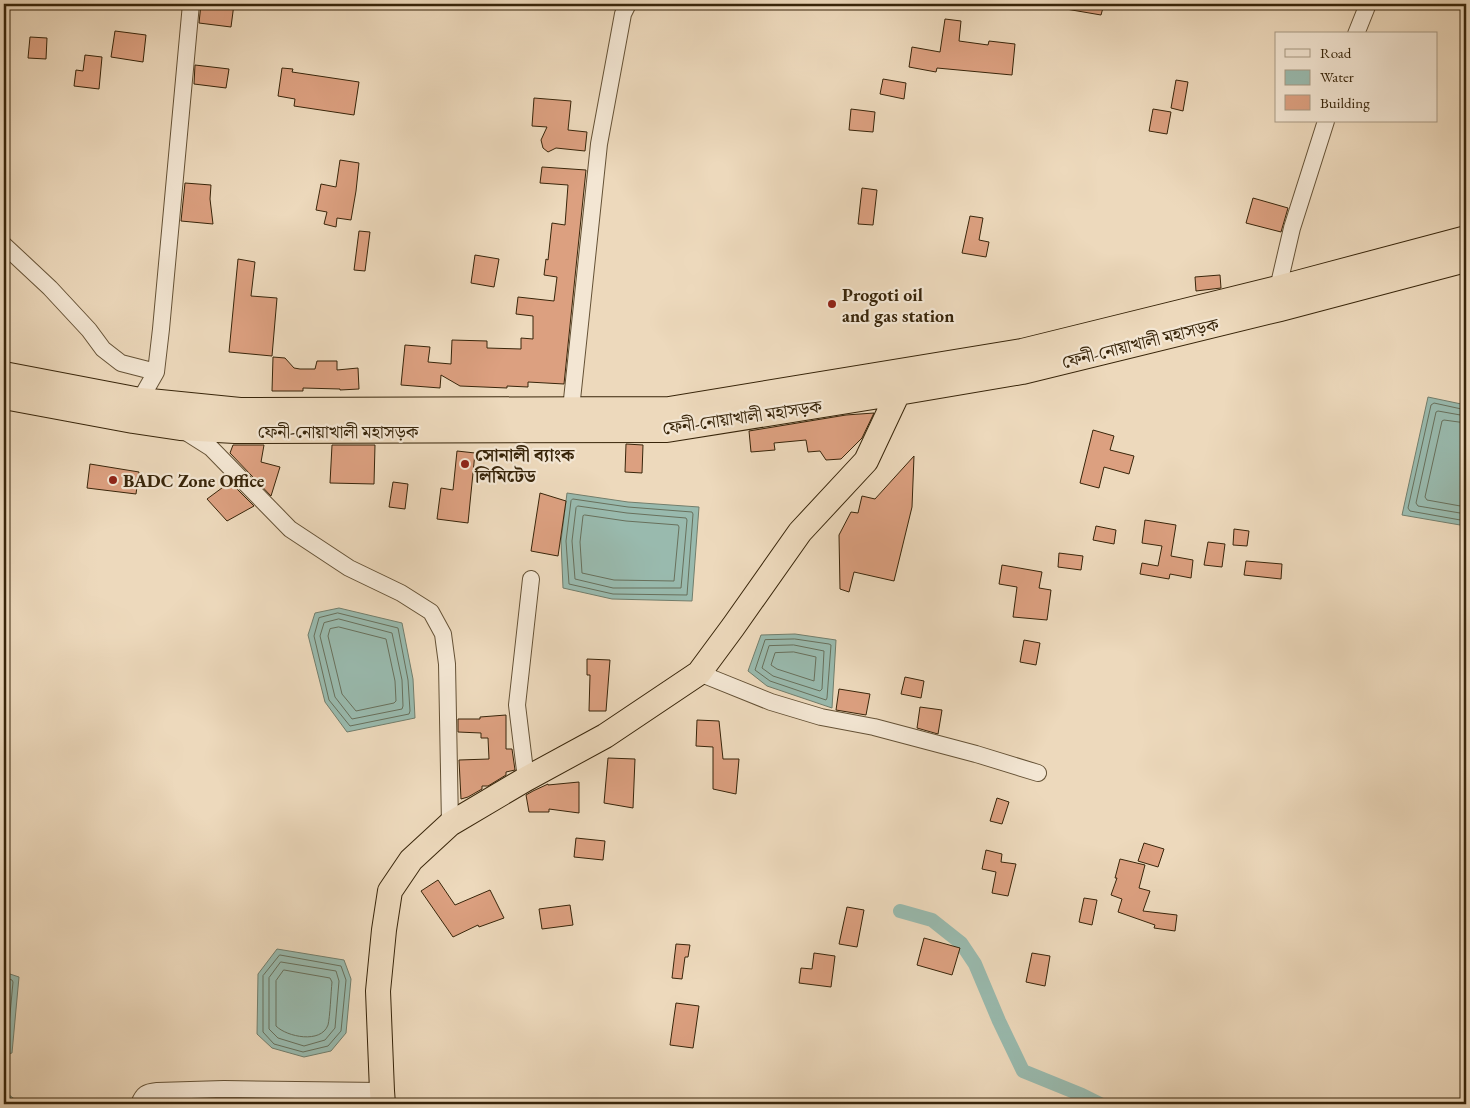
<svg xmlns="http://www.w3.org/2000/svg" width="1470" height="1108" font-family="'EB Garamond','Noto Serif Bengali',serif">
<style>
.water{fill:#99baae;stroke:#727e6c}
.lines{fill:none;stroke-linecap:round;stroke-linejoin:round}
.shore{stroke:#68705c;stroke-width:1}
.canal{stroke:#99baae;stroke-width:14}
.building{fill:#dca080;stroke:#38250a}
.minor-casing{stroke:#655236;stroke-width:18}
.highway-casing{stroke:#38250a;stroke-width:26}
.minor{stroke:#f3e6d3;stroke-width:16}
.highway{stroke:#edd9bc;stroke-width:24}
.poi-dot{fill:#8f2418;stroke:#f3e6d3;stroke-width:2}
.labels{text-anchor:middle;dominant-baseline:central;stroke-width:4.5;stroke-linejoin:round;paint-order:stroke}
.poi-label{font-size:18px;font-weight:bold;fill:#38250a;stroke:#f3e6d3;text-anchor:start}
.street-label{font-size:18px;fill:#38250a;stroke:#f3e6d3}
</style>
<rect width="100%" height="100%" fill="#edd9bc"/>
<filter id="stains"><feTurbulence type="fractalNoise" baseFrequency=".004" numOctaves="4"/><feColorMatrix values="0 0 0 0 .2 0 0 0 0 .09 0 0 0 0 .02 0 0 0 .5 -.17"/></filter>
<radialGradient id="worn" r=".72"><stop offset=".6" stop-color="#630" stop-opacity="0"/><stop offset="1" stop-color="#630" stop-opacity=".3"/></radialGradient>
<path class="water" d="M1428 397 1466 405V526L1402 515Z
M567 493 628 502 699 507 692 601 612 599 563 588 561 541Z
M339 608 402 623 413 679 415 718 347 732 325 702 308 635 315 613Z
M795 634 836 640 832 708 767 686 748 671 761 635Z
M277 949 344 960 351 979 346 1033 331 1051 304 1057 272 1048 257 1034 258 974Z
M4 972 19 977 12 1053 4 1055Z
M4 1091 17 1101V1104H4Z"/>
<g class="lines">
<path class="shore" d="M1466 410 1434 403 1431 405 1408 508 1410 511 1466 521
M1466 416 1438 411 1436 412 1416 503 1418 506 1466 514
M1466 423 1444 420 1442 421 1425 497 1427 500 1466 507
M573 499 628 507 692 512 693 514 687 595 613 594 569 584 566 541 571 501Z
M578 506 627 513 686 518 687 520 681 588H613L575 579 572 541 576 508Z
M585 515 626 521 678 525 679 527 674 581 614 580 582 573 580 542 583 516Z
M338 613 398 628 408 680 410 711 409 714 350 726 329 700 314 636 319 618Z
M339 619 392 633 402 680 403 706 402 709 352 719 335 697 320 636 324 623Z
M339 627 386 639 395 681 396 701 394 703 356 711 342 694 328 636 330 629Z
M795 639 829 644 831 645 827 698 826 700 770 681 755 670 765 640Z
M794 645 824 651 822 689 820 691 773 676 762 668 769 646Z
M794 652 816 657 814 681 777 669 771 665 775 653Z
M280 955 341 966 346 980 341 1031 328 1046 303 1052 274 1044 263 1032V976Z
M281 962 336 971 339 981 335 1028 325 1040 304 1046 278 1038 269 1029V978Z
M284 970 330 978 332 982C331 992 330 1017 328 1025 321 1044 287 1037 276 1026V981Z
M4 977 12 980 13 982 7 1047 4 1050"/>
<path class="canal" d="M900 911 932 920 961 943 975 964 999 1021 1023 1071 1082 1095 1100 1104"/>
</g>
<path class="building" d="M201 4H234L231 27 199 23Z
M1067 4H1104L1101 15 1066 9Z
M945 19 961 21 959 41 988 45 989 41 1015 44 1012 75 937 68 936 72 909 67 912 47 940 52Z
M115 31 146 35 143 62 111 57Z
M30 37 47 38 46 59 28 58Z
M85 55 102 57 99 89 74 86 76 70 83 71Z
M195 65 229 69 226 88 194 84Z
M282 68 293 69 292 72 359 82 354 115 294 106 295 99 278 96Z
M883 79 906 83 904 99 880 94Z
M1176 80 1188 82 1183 111 1171 108Z
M534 98 571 101 568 130 587 132 585 151 556 148 548 152 543 148 541 140 547 127 532 126Z
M851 109 875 112 873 132 849 130Z
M1153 109 1171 112 1167 134 1149 131Z
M340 160 359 163 356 191 351 220 337 218 336 227 324 224 327 212 316 210 321 184 336 187Z
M542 167 586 170 564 384 528 382V387L507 386V388L460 386 441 375 440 388 401 385 405 345 430 347 428 362 451 364 452 340 487 341V348L521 349V338L533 339V316L516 314 518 297 554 301 557 277 544 275 546 259 548 260 552 223 565 225 568 185 540 183Z
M185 183 211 185 210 199 213 224 181 221Z
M862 188 877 190 873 225 858 224Z
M1253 198 1288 208 1281 232 1246 223Z
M970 216 983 218 979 240 989 242 986 257 962 253Z
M359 231 370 232 365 271 354 270Z
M475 255 499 259 494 287 471 283Z
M238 259 255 262 251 296 277 298 272 356 229 352Z
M1220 275 1221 288 1196 291 1195 277Z
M273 357 285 358 294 368 300 369H315L317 361H337V370L358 368 359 389 340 390V389L303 388V391H272Z
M874 413 862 438 841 459 826 460 820 451 808 452 806 440 774 443 775 450 751 452 749 431 846 415Z
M1093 430 1114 436 1110 450 1134 456 1129 474 1104 467 1099 488 1080 483Z
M626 444 643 445 642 473 625 472Z
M233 445H264L261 462 280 467 271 496 230 453Z
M332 445H375L374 484 330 483Z
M457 451 475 453 468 523 437 519 441 488 453 490Z
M914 456 912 507 894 581 854 572 849 592 840 589 839 535 851 512 858 513 862 496 875 499Z
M90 464 139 472 136 494 87 488Z
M230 482 254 506 227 521 207 499Z
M393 482 408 484 405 509 389 507Z
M540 493 566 501 558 556 531 551Z
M1145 520 1176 525 1171 556 1193 560 1191 578 1170 574 1169 579 1140 574 1142 563 1158 566 1162 546 1142 543Z
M1096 526 1116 530 1114 544 1093 540Z
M1234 529 1249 531 1247 546 1233 545Z
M1208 542 1225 544 1222 567 1204 565Z
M1059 553 1083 556 1081 570 1058 567Z
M1246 561 1282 564 1281 579 1244 575Z
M1002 565 1042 572 1039 588 1051 590 1047 620 1013 617 1017 587 999 584Z
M1024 640 1040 643 1036 665 1020 662Z
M587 659 610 660 606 711H589L590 675H587Z
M905 677 924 681 921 698 901 694Z
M839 689 870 694 866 715 836 710Z
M920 707 942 710 938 734 917 728Z
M506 715V749H512L515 770 506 772V775L488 786H482V789L468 797 461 799 459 760 489 759 488 738H481V733L458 732V719H480V717Z
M697 720 719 721 723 759H739L736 794 713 789V747L696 746Z
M608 758 635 759 633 808 604 803Z
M579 782V813L549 809V812H529L526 795 533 791 548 784V785Z
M997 798 1009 802 1002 824 990 821Z
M576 838 605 841 603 860 574 857Z
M1144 843 1164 849 1158 867 1138 861Z
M986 850 1002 854 1001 862 1016 864 1008 896 992 893 996 872 982 869Z
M1120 859 1145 865 1139 888 1150 891 1143 911 1177 915 1175 931 1154 928 1155 925 1118 912 1122 899 1111 895 1117 878H1115Z
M438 880 455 905 490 890 504 918 479 927 478 925 453 937 421 891Z
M1084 898 1097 900 1092 925 1079 922Z
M570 905 573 925 542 929 539 909Z
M847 907 864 910 857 947 839 944Z
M924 938 960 948 952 975 917 965Z
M676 944 690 945 688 957H685L682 979 672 978Z
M814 953 835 956 831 987 799 983 801 968 812 969Z
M1032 953 1050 956 1045 986 1026 982Z
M676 1003 699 1006 693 1048 670 1045Z"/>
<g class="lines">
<defs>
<path id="minor" d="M1356 34 1368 4
M4 245 50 288 89 330 103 349 121 363 156 372
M1278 288 1292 228 1326 121
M147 405 140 400 156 372 161 329 191 4
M571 409 599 144 623 14 628 4
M181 429 211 448 290 529 349 568 401 593 431 612 443 634 447 664 450 824
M699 673 771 702 821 717 874 727 976 754 1038 773
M526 779 517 705 531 579
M139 1104C143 1094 146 1092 157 1091L224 1089 382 1091"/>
<path id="highway" d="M4 374 140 400 240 410 669 409 1022 351 1278 288 1466 238
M4 397 133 421 180 428 235 431 667 430 898 393 1022 372 1280 309 1466 260
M383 1104 382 1091 378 991 384 930 390 891 411 860 450 824 526 779 605 736 699 673 733 627 800 532 866 461 898 393 905 384"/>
</defs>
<use href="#minor" class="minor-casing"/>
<use href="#highway" class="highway-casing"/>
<use href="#minor" class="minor"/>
<use href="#highway" class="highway"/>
</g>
<g class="poi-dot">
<circle cx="832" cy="304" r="5"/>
<circle cx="465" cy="464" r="5"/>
<circle cx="113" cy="480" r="5"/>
</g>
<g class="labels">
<g class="poi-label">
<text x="842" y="294">Progoti oil<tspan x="842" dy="21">and gas station</tspan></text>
<text x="475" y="454">সোনালী ব্যাংক<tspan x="475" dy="21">লিমিটেড</tspan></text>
<text x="123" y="480">BADC Zone Office</text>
</g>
<g class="street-label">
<text transform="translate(1140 343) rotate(-14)">ফেনী-নোয়াখালী মহাসড়ক</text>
<text transform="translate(742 417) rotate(-8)">ফেনী-নোয়াখালী মহাসড়ক</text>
<text x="338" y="431">ফেনী-নোয়াখালী মহাসড়ক</text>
</g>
</g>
<rect width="1470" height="1108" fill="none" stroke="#edd9bc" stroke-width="20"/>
<rect x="5" y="5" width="1460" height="1098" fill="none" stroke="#38250a" stroke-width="2.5"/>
<rect x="10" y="10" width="1450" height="1088" fill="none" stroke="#38250a"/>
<rect x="1275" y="32" width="162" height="90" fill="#f3e6d3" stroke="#a89983"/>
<rect x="1285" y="49" width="25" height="8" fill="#f3e6d3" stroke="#a89983"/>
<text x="1320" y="58" font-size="15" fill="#38250a">Road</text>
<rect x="1285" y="70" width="25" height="15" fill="#99baae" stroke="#a89983"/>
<text x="1320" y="82" font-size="15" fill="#38250a">Water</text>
<rect x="1285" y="95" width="25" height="15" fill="#dca080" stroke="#a89983"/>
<text x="1320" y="108" font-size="15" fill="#38250a">Building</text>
<rect width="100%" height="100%" filter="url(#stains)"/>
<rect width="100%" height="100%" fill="url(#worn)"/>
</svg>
